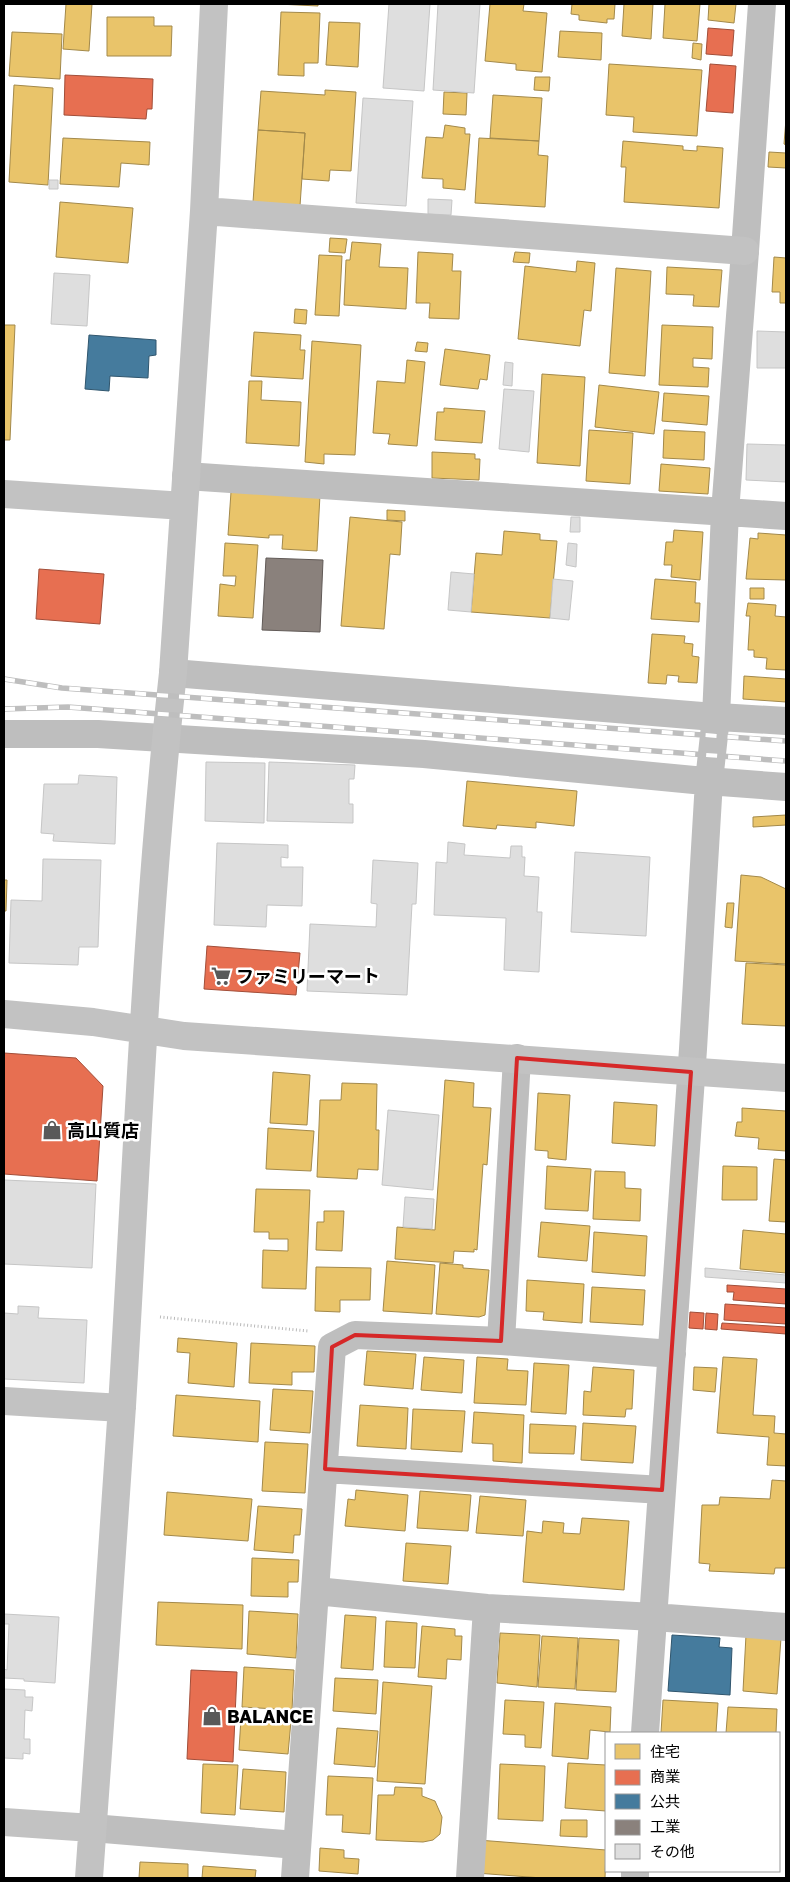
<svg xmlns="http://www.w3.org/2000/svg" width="790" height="1882" font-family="'Golos Text','Noto Sans JP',sans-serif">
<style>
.homes{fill:#e9c46a;stroke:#a3894a}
.shops{fill:#e76f51;stroke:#a24e39}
.public{fill:#457b9d;stroke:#30566e}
.industry{fill:#8a817c;stroke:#615a57}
.building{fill:#dedede;stroke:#c6c6c6}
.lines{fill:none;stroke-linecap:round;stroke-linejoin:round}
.path{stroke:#b9b9b9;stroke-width:3;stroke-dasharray:1 2.5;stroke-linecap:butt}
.street{stroke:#bebebe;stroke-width:28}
.secondary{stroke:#c2c2c2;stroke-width:28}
.rail-casing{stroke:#bebebe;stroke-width:5.5}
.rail{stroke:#fff;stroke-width:4;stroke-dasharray:11;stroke-linecap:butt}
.marked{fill:none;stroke:#d62828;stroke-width:4;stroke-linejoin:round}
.labels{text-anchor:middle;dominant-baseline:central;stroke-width:5;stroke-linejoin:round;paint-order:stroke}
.poi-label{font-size:18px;font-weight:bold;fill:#000;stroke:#fff;text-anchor:start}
</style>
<rect width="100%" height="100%" fill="#fff"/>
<path class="homes" d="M66 4H92L89 51 63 49Z
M278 4H318V6Z
M490 4H524L523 11 547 13 542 72 516 70V64L485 61Z
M572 4H615L614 19H607V23L579 20V15L571 14Z
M624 4H653L651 39 622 36Z
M665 4H700L697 41 663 38Z
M709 4H736L734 23 708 20Z
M281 12 320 13 318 63H304V76L278 75Z
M107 17H154V26H172L171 56H107Z
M329 22 360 23 358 67 326 65Z
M560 31 602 33 601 60 558 57Z
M12 32 62 34 60 79 9 76Z
M693 43 702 44 701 60 692 58Z
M609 64 702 70 697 136 633 132 634 117 606 115Z
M535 77H550L549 91 534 90Z
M14 85 53 88 48 185 9 182Z
M325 90 356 92 351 171 330 170 329 181 302 179 305 133 258 130 261 91 325 95Z
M444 92 467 93 466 115 443 114Z
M493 95 542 98 539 141 490 138Z
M786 119V145L784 144Z
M445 125 465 128V134H470L465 190 443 188V179L422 178 426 137 443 138Z
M258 130 305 133 300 206 253 202Z
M63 138 150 142 149 165 121 163 119 187 60 184Z
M479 138 539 141 538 155 548 156 545 207 475 203Z
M623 141 683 146V150L697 151V146L723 148 719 208 624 202 626 167H621Z
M769 152 786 153V168L768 167Z
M60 202 133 208 128 263 56 257Z
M330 238 347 239 345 253 329 252Z
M352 242 381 244 379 267 408 268 406 309 344 305 346 260H350Z
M418 252 453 254 452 271H461L459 319 429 318 430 303H416Z
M515 252 530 253 529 263 513 262Z
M319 255 342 256 339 316 315 315Z
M774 257 786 258V303H780V292H772Z
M577 261 595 263 591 311 584 310 580 346 518 339 525 266 576 272Z
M667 267 722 270 719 307 693 306 694 295 666 294Z
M616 268 651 271 645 376 609 373Z
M295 309 307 310 306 324 294 323Z
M4 325H15L10 440H4Z
M662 325 713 327 712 359 693 358V367L709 368 708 387 659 385Z
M254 332 301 335 300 350H305L303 379 251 376Z
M312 341 361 345 355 455 324 454V464L305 462Z
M417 342 428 343 427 352 415 351Z
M445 349 490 355 487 380 480 379 478 389 440 385Z
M407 360 425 362 417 446 388 444 390 434 373 433 377 381 405 383Z
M542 374 585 377 580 466 537 463Z
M249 381H262L261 400 301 402 299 446 246 443Z
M599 385 659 392 654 434 595 427Z
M664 393 709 396 707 425 662 421Z
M444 408 485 411 482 443 435 440 437 412H444Z
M589 430 633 433 630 484 586 481Z
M664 430 705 432 704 460 663 458Z
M432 452 475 454V459H480L479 480 432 478Z
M661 464 710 468 708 494 659 491Z
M231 492 320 495 317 551 282 549 283 535H269V538L228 535Z
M387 510 405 511V521L387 520Z
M350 517 402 522 400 555 390 554 384 629 341 626Z
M674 530 703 532 700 580 671 577 672 565H664L666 542H673Z
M504 531 540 534V540L557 541 550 618 471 612 476 553 502 555Z
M758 533 786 535V580L746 579 750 538 758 539Z
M225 543 258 545 253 618 218 616 220 584 235 586 236 576H223Z
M655 579 696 582 695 603H700L699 622 651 619Z
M750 588H764V599H750Z
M748 603 776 605 775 616 786 617V670L766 669 767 658 754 657V650H748L750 616H746Z
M652 634 685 636 684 643 693 644 692 656 699 657 697 683 678 682 679 676 667 675 666 684 648 683Z
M744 676 786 679V702L743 699Z
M467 781 577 791 574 826 536 822V828L497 825 496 829 463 826Z
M786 815V825L753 827V817Z
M741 875 761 877 786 889V964L735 961Z
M4 880H7L6 911H4Z
M727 903H734L732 928 725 927Z
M746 963 786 965V1026L742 1024Z
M273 1072 310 1075 307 1125 270 1123Z
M445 1080 474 1083 473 1107 491 1108 487 1165 483 1164 477 1250 474 1249V1252L454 1251 453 1263 395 1259 397 1227 435 1230Z
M342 1083 377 1084 376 1130H379L378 1170 358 1169 357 1179 317 1177 320 1100H341Z
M538 1093 570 1095 566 1160 548 1158V1151L535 1150Z
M614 1102 657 1105 655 1146 612 1143Z
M742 1108 786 1111V1151L758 1149 759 1138 735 1136 737 1122H742Z
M268 1128 314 1131 311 1171 266 1169Z
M774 1159 786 1160V1222L769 1221Z
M547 1166 591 1169 588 1211 545 1209Z
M723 1166 757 1167V1200H722Z
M595 1171 625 1172V1188L641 1189 640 1221 593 1219Z
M256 1189 310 1190 306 1289 262 1288 263 1250 288 1251V1239H269V1232H254Z
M324 1211H344L342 1251 316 1250 317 1222H324Z
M541 1222 590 1226 587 1261 538 1257Z
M743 1230 786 1234V1273L740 1269Z
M594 1232 647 1236 645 1276 592 1272Z
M387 1261 435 1265 432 1314 383 1311Z
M440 1263 463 1265V1268L489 1270 485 1315 479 1317 436 1314Z
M316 1267 371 1268 370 1300H340V1312L315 1311Z
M527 1280 584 1284 582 1323 543 1320 544 1312 526 1311Z
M592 1287 645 1290 643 1325 590 1322Z
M178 1338 237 1343 234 1387 188 1383 190 1353 177 1352Z
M251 1343 315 1346 314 1372H292V1385L249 1383Z
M367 1351 416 1354 413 1389 364 1385Z
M424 1357 464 1360 462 1393 421 1390Z
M477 1357 508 1359 507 1370 528 1371 526 1405 474 1403Z
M723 1357 757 1359 753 1415 775 1416 774 1433 786 1434V1466L767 1465 769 1437 717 1433Z
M534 1363 569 1365 566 1414 531 1412Z
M593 1367 634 1370 632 1409H626L625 1417 583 1415 584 1391 591 1392Z
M694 1367 717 1368 715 1392 693 1390Z
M273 1389 313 1391 310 1433 270 1430Z
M176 1395 260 1401 258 1442 173 1436Z
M360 1405 408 1408 406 1449 357 1446Z
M413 1409 465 1411 462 1452 411 1449Z
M474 1412 524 1415 522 1463 493 1461V1444L472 1443Z
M583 1423 636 1426 633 1463 581 1460Z
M530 1424 576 1426 574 1454 529 1453Z
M265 1442 308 1444 305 1493 262 1491Z
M772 1480 786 1481V1568H775L774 1574 709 1571 710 1564 699 1563 702 1505H719L720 1497 770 1499Z
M356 1490 408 1495 405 1531 345 1526 348 1499 355 1500Z
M420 1491 471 1495 468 1531 417 1528Z
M167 1492 252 1499 248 1541 164 1535Z
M480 1496 526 1500 523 1536 476 1533Z
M258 1506 302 1509 300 1535H294L293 1553 254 1550Z
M582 1518 629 1521 624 1590 523 1582 527 1531 542 1533 543 1521 564 1523 563 1533 580 1534Z
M406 1543 451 1546 448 1584 403 1581Z
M252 1558 299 1560 298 1582H288V1597L251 1596Z
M158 1602 243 1605 242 1649 156 1645Z
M249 1611 298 1614 296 1658 247 1654Z
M345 1615 376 1617 373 1670 341 1668Z
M386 1621 417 1623 415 1668 384 1667Z
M422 1626 455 1629V1636H462L461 1660 447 1659 446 1679 418 1677Z
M500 1633 540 1635 537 1687 497 1683Z
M746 1635 781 1638 777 1694 743 1691Z
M542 1636 578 1638 575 1689 538 1687Z
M579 1638 619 1640 616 1692 576 1690Z
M244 1667 294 1670 292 1710 242 1707Z
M335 1678 378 1680 376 1714 333 1711Z
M383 1682 432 1686 425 1784 377 1781Z
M505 1700 544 1702 541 1748 525 1747V1735L503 1734Z
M663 1700 718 1703 716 1733H661Z
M555 1703 611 1707 610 1732 590 1730 588 1759 552 1756Z
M728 1707 777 1709 776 1733H726Z
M241 1718 291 1721 288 1754 239 1750Z
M337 1728 378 1731 375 1767 334 1764Z
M568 1763 606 1765V1811L565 1808Z
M203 1764 238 1765 235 1815 201 1813Z
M500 1764 545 1766 543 1821 498 1819Z
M243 1769 286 1772 284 1812 240 1809Z
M328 1776 373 1778 370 1834 342 1832 343 1815H326Z
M395 1787 422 1788V1796L435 1801 442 1817 440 1834 433 1840 423 1842 376 1840 378 1795H394Z
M561 1820H587V1837L560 1836Z
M478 1840 606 1850 605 1878H542L476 1873Z
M320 1848 344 1850V1858L359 1859 358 1874 319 1871Z
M140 1862 188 1864V1878H139Z
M203 1866 256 1870 255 1878H202Z"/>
<path class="shops" d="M708 28 734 30 732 56 706 54Z
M710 64 736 66 733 113 706 111Z
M65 75 153 79 152 109H147L146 119 64 115Z
M39 569 104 574 100 624 36 619Z
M207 946 300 953 296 995 204 989Z
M4 1053 76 1058 103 1086 97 1181 4 1174Z
M727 1285 786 1289V1304L733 1300 734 1292H727Z
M725 1304 786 1308V1324L724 1320Z
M690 1312 704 1313 703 1329 689 1328Z
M706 1313 718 1314 717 1330 705 1329Z
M722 1323 786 1327V1334L721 1329Z
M191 1670 237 1672 233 1762 187 1759Z"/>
<path class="public" d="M89 335 156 340V355L149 356 148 378 110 376 109 391 85 389Z
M672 1635 720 1638 719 1647 732 1648 730 1695 668 1691Z"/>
<path class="industry" d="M266 558 323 560 320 632 262 630Z"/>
<path class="building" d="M389 4H430L424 91 383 88Z
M438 4H480L474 93 433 90Z
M363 98 413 101 406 206 356 203Z
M49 180H58V189H49Z
M428 199 452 200 451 215 428 214Z
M54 273 90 275 87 326 51 324Z
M757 331 786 332V368H757Z
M505 362 513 363 512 386 503 385Z
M504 389 534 391 529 452 499 449Z
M747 444 786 445V482L746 480Z
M571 517H580V532H570Z
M568 543 577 544 576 567 566 565Z
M451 572 474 574 471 612 448 610Z
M553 579 573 581 569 620 550 618Z
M206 762 265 763 264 823 205 821Z
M269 762 355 765 354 779H349V804H353V823L267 821Z
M79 775 117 777 115 844 53 841 54 834 41 833 44 784H78Z
M448 842 465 844 464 855 510 858 511 846H522V857H525L524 876 539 877 537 912H542L539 972 504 970 506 918 434 915 436 862 447 863Z
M217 843 288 845V858L281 857V867H303L302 906 267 905 266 927 214 925Z
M575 852 650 857 646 936 571 932Z
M43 859 101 860 98 947H79L78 965 9 963 11 900 42 901Z
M373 860 418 863 416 904H412L407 995 307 991 310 924 376 927 377 904 371 903Z
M388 1110 439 1115 433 1190 382 1185Z
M4 1180 96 1184 92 1268 4 1264Z
M405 1197 434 1199 432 1229 403 1227Z
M705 1268 786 1275V1283L705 1277Z
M18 1306 39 1307 38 1318 87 1320 84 1383 4 1379V1313L18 1314Z
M4 1614 59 1617 55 1683 24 1681V1679L4 1678V1669L7 1670 9 1624H4Z
M4 1689 25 1690V1697H33L32 1711 25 1710 24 1739H30V1754L23 1753V1759L4 1758Z"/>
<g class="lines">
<path class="path" d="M160 1317 308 1331"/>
<path class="street" d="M186 476 786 516
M173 673 702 716 786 721
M4 734H98L424 754 694 780 786 787
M501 1341 517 1058
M325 1469 662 1490
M316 1591 487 1608 654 1617 786 1627
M645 1733 693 1049 709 781 716 717 725 512 745 251 762 4
M92 1828 296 1845
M295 1878 332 1347 355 1335 501 1341 672 1354
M470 1878 487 1608
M635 1878V1871"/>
<path class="secondary" d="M204 211 745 251
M4 494 184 506
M4 1014 93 1022 184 1036 786 1078
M4 1401 122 1408
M4 1822 92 1828
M89 1878C100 1721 112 1563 122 1406 137 1161 146 916 173 673L204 211 214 4"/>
<defs>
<path id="rail" d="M4 679 62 688 786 741
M4 709 68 707 786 761"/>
</defs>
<use href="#rail" class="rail-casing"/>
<use href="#rail" class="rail"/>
</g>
<path class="marked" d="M517 1058 691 1072 662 1490 325 1469 332 1347 355 1335 501 1341Z"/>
<defs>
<symbol id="supermarket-bare" viewBox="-9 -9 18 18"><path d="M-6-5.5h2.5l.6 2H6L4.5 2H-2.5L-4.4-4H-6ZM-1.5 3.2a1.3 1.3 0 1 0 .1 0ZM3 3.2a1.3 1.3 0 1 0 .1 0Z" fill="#595959" stroke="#fff" stroke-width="2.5" paint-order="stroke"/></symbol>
<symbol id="shop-bare" viewBox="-9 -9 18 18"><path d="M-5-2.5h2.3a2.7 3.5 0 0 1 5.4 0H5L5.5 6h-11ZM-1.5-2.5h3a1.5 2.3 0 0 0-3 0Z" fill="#595959" stroke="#fff" stroke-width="2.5" paint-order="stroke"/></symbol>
</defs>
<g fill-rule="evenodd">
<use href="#supermarket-bare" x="207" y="962" width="28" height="28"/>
<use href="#shop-bare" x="38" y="1116" width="28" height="28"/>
<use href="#shop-bare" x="198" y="1702" width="28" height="28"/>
</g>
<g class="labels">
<g class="poi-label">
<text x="236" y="976">ファミリーマート</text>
<text x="67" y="1130">高山質店</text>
<text x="227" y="1716">BALANCE</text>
</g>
</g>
<rect width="790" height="1882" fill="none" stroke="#000000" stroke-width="10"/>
<rect x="605" y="1732" width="175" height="140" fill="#ffffff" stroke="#999999"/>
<rect x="615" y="1744" width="25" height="15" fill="#e9c46a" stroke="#999999"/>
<text x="650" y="1757" font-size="15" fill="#000000">住宅</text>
<rect x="615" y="1770" width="25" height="15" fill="#e76f51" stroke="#999999"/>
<text x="650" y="1782" font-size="15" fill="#000000">商業</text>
<rect x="615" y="1794" width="25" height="15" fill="#457b9d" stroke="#999999"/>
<text x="650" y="1807" font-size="15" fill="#000000">公共</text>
<rect x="615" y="1820" width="25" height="15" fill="#8a817c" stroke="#999999"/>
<text x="650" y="1832" font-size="15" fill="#000000">工業</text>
<rect x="615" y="1844" width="25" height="15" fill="#dedede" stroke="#999999"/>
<text x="650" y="1857" font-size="15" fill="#000000">その他</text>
</svg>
